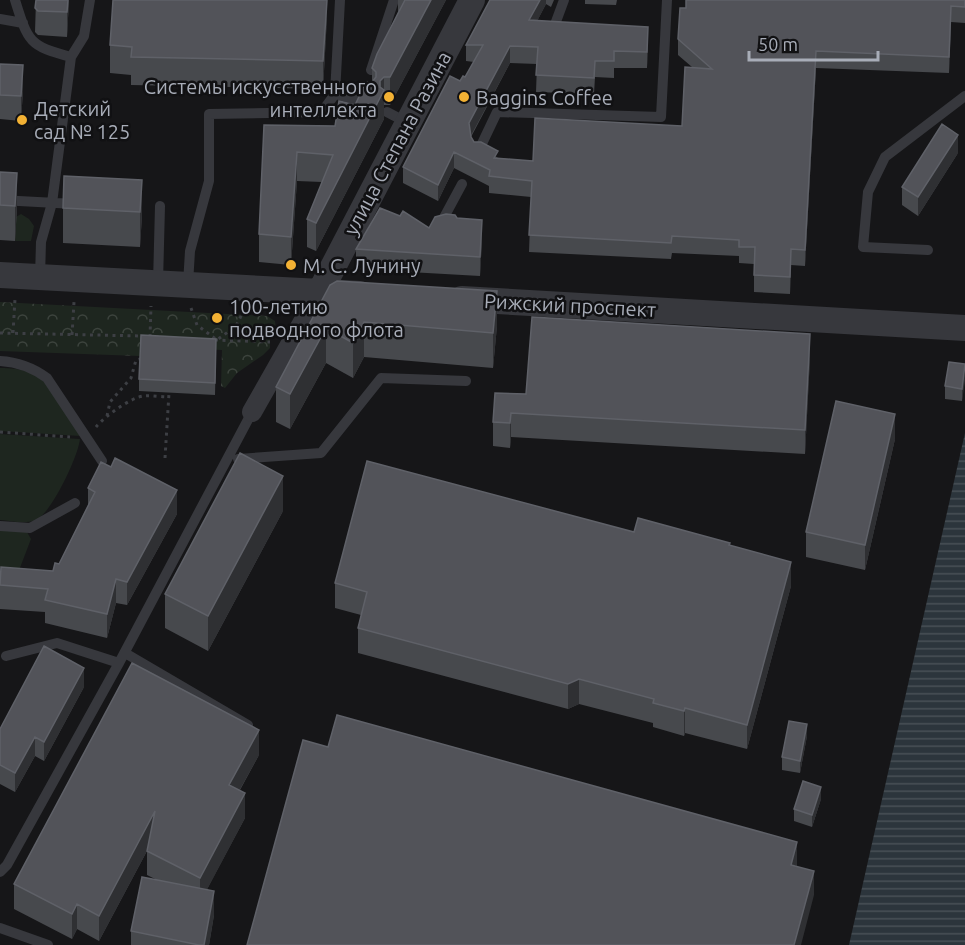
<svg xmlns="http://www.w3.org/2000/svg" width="965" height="945" font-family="Ubuntu,sans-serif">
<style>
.grass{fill:#1e261f}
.park{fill:url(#park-crowns)}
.water{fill:url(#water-rules)}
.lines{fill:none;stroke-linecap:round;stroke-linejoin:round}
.path{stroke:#3d3f44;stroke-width:3;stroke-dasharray:3 4.5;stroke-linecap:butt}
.service{stroke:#37383d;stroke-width:10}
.minor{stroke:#37383d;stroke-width:20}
.tertiary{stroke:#37383d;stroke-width:26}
.wall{fill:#47494d}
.shaded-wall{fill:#2f3033}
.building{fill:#525359;stroke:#5f6168;stroke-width:1.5}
.poi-dot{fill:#f2b134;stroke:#111113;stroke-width:2}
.labels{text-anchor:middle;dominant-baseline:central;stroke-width:5;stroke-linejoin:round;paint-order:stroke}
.poi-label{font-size:20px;fill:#a8adb8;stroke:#111113;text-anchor:start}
.street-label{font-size:20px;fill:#a8adb8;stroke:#111113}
</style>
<defs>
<pattern id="park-crowns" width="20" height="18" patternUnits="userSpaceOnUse" patternTransform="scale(1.5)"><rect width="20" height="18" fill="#1e261f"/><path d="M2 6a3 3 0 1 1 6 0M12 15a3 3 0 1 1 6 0" fill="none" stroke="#3c433d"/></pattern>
<pattern id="water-rules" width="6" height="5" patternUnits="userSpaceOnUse" patternTransform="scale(1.5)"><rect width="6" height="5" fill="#2c353c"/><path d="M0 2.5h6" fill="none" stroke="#485056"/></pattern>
</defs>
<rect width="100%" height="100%" fill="#161618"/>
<path class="grass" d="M21 214 29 219 34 226 31 241H15L16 217Z
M0 368C11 368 21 369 32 373 51 381 69 418 80 436L0 431Z
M0 434 80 439C78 457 53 509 38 519 28 525 11 521 0 520Z
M0 530 27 532 31 539 18 573 0 581Z"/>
<path class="park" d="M0 302 267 316 275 321 276 332 270 338V348L263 355 237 373 225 388 221 386 222 350 141 346 140 356 0 351Z"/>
<path class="water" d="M965 433V945H849Z"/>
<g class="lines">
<path class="path" d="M191 308 197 325 217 340 236 326 244 310
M0 333 142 336
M13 333 15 299
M72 335 74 302
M150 337 151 306
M215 340 270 342
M107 416 110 402 131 378 136 360 140 359
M96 427C104 417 131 397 144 396 152 395 161 397 168 397
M0 432 70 437
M165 458 169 393"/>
<path class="service" d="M15 0C28 42 29 46 71 57L52 203 41 242 40 277
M340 0 335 94 369 103
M0 19 23 23
M554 27 564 0
M71 57 84 36 90 0
M371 70 394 0
M387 112 408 123
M478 152 497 112 661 117 667 0
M0 200 75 204
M441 223 462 184
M928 250 863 247 868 192 885 157 965 96
M158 283 160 206
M188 284 190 251 209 181V114L322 112 335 94
M0 361C18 362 32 367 47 378L102 461
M238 459 321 453 381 378 466 381
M0 526 30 528 75 503
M125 653 248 725
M6 656 57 643 119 663
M0 872 7 865 119 663 252 412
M0 928 48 945"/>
<path class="minor" d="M252 412 320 292"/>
<path class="tertiary" d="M0 275 360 294
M320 292 472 0
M462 299 965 328"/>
</g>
<path class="wall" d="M36 0H69L67 37 38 35 35 32Z
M327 0V17L323 89 131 85V75L110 73V45Z
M398 0H446L390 105H384V119L316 251 307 247V219L322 182 297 181 291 265 259 262V234L264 125 335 126 355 105 372 82V68L398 12Z
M490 0H554L551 7 546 4 537 21 648 43 647 68H614V78L595 77 594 94 536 92 537 64 510 63 471 137 474 142 498 158 533 161 682 126 692 67 678 55V39L965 0V23L951 22 949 73 816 68 805 266 791 265 790 294 754 292V264L739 263V256L672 253 671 259 529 252 531 197 489 193V186L454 168 438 201 403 183V167L460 81 465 77 474 62 466 61V45Z
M585 0H617L616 5 585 4Z
M0 64 23 90 21 121 0 119Z
M958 153 918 216 902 205V187Z
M0 172 17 208 15 241 0 240Z
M142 180V215L140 247 63 243V208Z
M400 216 429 228 457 218 482 240 480 276 356 269V249Z
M330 285 497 326 493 368 364 357 353 378 326 363 290 429 276 422V387Z
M216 351 215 395 139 391V379Z
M810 358 805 454 511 437 510 448 493 446V422L526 394Z
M965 364 962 401 945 399V386Z
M895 439 865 570 806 557V532Z
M88 488 177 514 127 605 116 603 107 638 45 623V612L0 609V577L53 571 59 564 88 506Z
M283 511 208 651 165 628V594Z
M634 532 730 546 791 586 747 749 685 733 684 736 653 727V723L579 704 568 709 358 653V628L361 615 335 608V583Z
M84 687 44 761 35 756 15 792 0 784V729Z
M807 736 800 773 782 770V757Z
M259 755 240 790 245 818 207 889 214 915 209 945H131V931L155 879 147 875V851L99 941 77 929 72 939 14 909V884Z
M821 799 812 827 794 821V809Z"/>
<path class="shaded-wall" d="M68 0H69L67 37V12Z
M327 0V17L323 89V61Z
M431 0H446L390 105V77Z
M540 0H546V4L529 37V20Z
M951 6V22L949 73V57Z
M648 27V43L647 68V52Z
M510 46V63L469 139V123Z
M816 51V68L805 266V250Z
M23 65V90L21 121V96Z
M384 77V119L316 251V223L380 81Z
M958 135V153L918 216V197Z
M297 152V181L291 265V237Z
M454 152V168L438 201V185Z
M17 173V208L15 241V206Z
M142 180V215L140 247V212Z
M482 220V240L480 276V257Z
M791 249V265L790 294V277Z
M497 291V326L493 368V333Z
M364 322V357L353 378V343Z
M326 328V363L290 429V394Z
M810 334V358L805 454V430Z
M965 369V381L962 401V389Z
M511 413V437L510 448V423Z
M895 414V439L865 570V545Z
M283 476V511L208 651V616Z
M177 490V514L127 605V582Z
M791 562V586L747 749V725Z
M116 579V603L107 638V614Z
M84 668V687L44 761V742Z
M579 679V704L568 709V684Z
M685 708V733L684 736V711Z
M807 724V736L800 773V761Z
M259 730V755L229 809V785Z
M35 737V756L15 792V773Z
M821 787V799L812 827V815Z
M245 793V818L200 903V878Z
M155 811V836L99 941V916Z
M797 842V866L791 865Z
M814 871V895L801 945H794Z
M214 891V915L209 945H204Z
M77 904V929L72 939V914Z"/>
<path class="building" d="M36 0H68L67 12 38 11 35 8Z
M113 0H327L323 61 131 57 132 47 110 45Z
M405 0H431L390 77H384L380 81V87L384 90 316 223 307 219 333 155 297 152 291 237 259 234 264 125 335 126 339 101 355 105 366 82H372L376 77V72L372 68 377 54Z
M490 0H540L529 20 648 27 647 52 614 51V61H595L594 78 536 75 538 47 510 46 469 123 471 137 474 142H481L498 151 494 158 533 161 535 118 682 126 685 67 712 69 678 39 680 8H686V0H965V7L951 6 949 57 816 51 805 250 791 249 790 277 754 275 755 247H739V240L672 236 671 243 529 235 532 181 489 176 490 170 454 152 438 185 403 167 450 76 460 81 463 76 465 77 483 45H466Z
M0 64 23 65 21 96 0 95Z
M942 124 958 135 918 197 902 187Z
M0 172 17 173 15 206 0 205Z
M64 176 142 180 140 212 63 208Z
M380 208 400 216 403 211 429 228 435 217 446 214 455 215 457 218 482 220 480 257 356 249Z
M337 281 497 291 493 333 364 322 353 343 326 328 290 394 276 387 330 285Z
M532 317 810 334 805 430 511 413 510 423 493 422 495 393 526 394Z
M141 335 216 339 215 383 139 379Z
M949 362 965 364 962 389 945 386Z
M836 401 895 414 865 545 806 532Z
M240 453 283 476 208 616 165 594Z
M115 458 177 490 127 582 116 579 107 614 45 600 48 589 0 585 1 567 53 571 55 563 59 564 95 492 88 488 101 462 111 467Z
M367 461 634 532 638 518 730 543 729 545 791 562 747 725 685 708 684 711 653 703 654 699 579 679 568 684 358 628 367 592 335 583Z
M44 646 84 668 44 742 35 737 15 773 0 765V729Z
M132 663 259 730 229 785 245 793 200 878 147 851 155 811 99 916 77 904 72 914 14 884Z
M337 715 797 842 791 865 814 871 794 945H247L303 740 328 747Z
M789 721 807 724 800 761 782 757Z
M803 781 821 787 812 815 794 809Z
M142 877 214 891 204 945H199L131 931Z"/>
<g class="poi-dot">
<circle cx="389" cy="97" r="6"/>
<circle cx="464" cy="97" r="6"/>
<circle cx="22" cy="120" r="6"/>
<circle cx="291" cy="265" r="6"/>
<circle cx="217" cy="318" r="6"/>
</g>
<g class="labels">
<g class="poi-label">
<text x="377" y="86" text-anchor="end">Системы искусственного<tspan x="377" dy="23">интеллекта</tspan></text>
<text x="476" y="97">Baggins Coffee</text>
<text x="34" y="108">Детский<tspan x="34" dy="23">сад № 125</tspan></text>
<text x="303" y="265">М. С. Лунину</text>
<text x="229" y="306">100-летию<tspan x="229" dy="23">подводного флота</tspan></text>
</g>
<g class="street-label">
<text transform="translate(397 143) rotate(-62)">улица Степана Разина</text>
<text transform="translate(570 305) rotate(3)">Рижский проспект</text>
</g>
</g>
<path d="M749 51v9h129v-9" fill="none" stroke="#a8adb8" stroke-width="3"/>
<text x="758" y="51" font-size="18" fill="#a8adb8" stroke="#111113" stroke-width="4.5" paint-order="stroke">50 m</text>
</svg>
